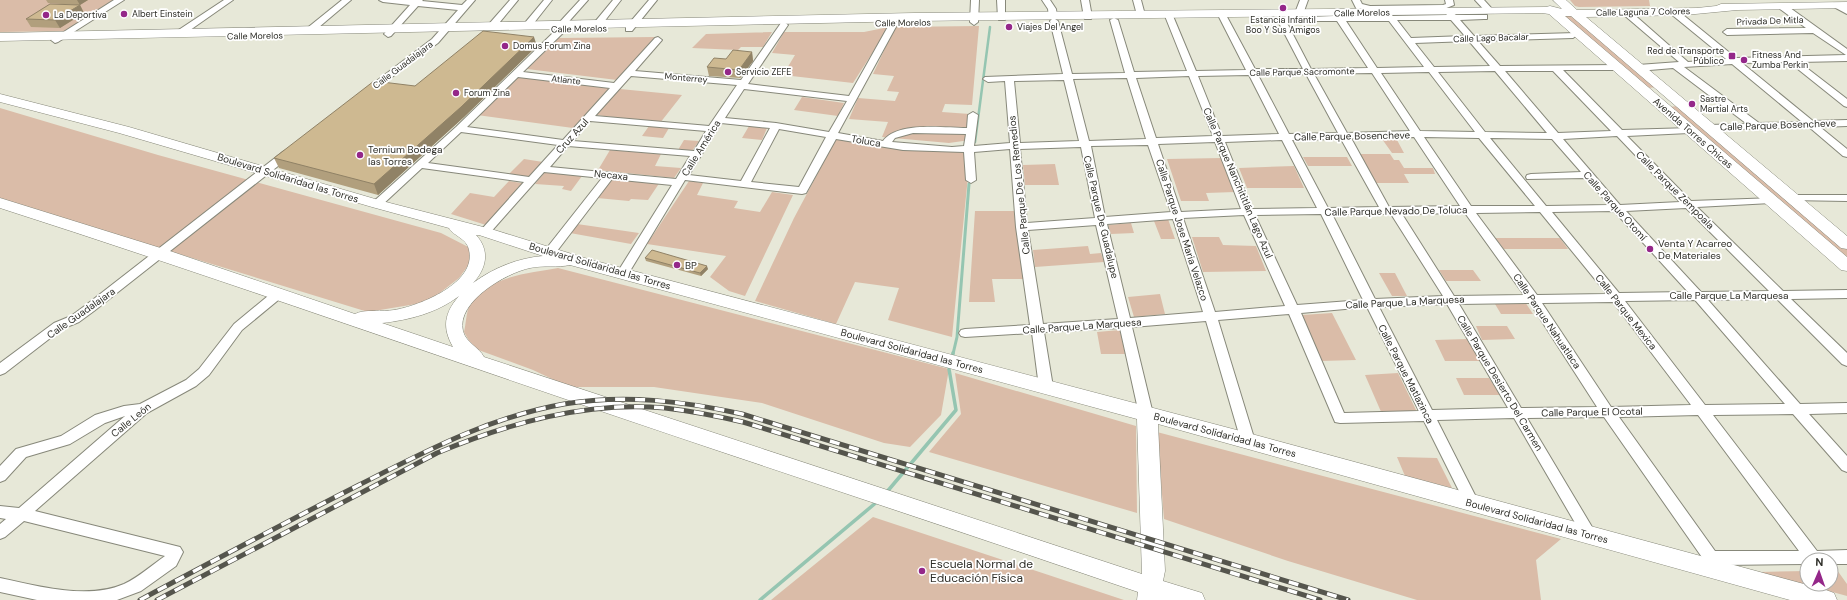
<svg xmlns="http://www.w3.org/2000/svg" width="1847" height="600" font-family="'DM Sans',sans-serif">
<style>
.green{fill:#dabca8}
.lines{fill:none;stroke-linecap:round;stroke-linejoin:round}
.stream-far2{stroke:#95c5b1;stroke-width:2.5}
.stream-far1{stroke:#95c5b1;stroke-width:3}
.stream{stroke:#95c5b1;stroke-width:3.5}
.minor-casing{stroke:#87887a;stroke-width:2}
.secondary-casing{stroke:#87887a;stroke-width:1}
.minor{fill:#fff;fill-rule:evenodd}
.secondary{fill:#fff;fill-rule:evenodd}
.rail-casing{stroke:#55554d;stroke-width:5}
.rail{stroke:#fff;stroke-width:3.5;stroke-dasharray:10;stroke-linecap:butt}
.wall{fill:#b19f7d}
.shaded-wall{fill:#908266}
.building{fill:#ceb991;stroke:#908266}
.poi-dot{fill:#942789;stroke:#fff;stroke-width:1.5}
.labels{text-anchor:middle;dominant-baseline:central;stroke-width:3.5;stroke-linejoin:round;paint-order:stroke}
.far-street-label{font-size:9px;fill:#2f2f29;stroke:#fff}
.far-poi-label{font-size:9px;fill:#2f2f29;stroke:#fff;text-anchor:start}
.street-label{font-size:10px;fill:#2f2f29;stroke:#fff}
.poi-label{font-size:10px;fill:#2f2f29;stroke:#fff;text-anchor:start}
.near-poi-label{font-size:12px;fill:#2f2f29;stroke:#fff;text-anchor:start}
</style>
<rect width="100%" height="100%" fill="#e7e8d8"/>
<path class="green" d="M0 0H116L66 31 0 32Z
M1570 0H1649L1650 6 1579 7 1575 6Z
M1561 15 1572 16 1657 87 1648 88Z
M979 26 972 105 945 104 942 112 970 114V140L949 143 882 137 888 122 849 119 858 98 895 101 899 92 887 91 894 76 873 74 895 27Z
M889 27 853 83 783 75 795 55 772 53 784 32H864Z
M772 32 763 47H741L738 50 692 48 706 34Z
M655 37 617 80 527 69 559 38Z
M516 77 610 87 573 128 477 115Z
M620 89 682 95 660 123 596 115Z
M802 97 844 103 838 116 794 110Z
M1678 106 1847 248V259L1669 107Z
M0 108 158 155 441 233 478 252 459 278 428 302 368 312 0 199Z
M649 126 669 128 663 138 642 136Z
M749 126 767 128 762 140 742 138Z
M836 139 940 151 971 146 952 337 888 320 899 288 855 282 836 324 755 301 794 218Z
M1382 139 1397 140 1404 153H1392Z
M684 140 699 141 692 151 678 150Z
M610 150 661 154 655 166 681 168 674 178 598 170Z
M1360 154H1390L1394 160H1399L1404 168H1433L1435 174H1404L1409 183H1376Z
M1303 157H1347L1352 166H1308Z
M1222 158 1235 192 1206 193 1209 201H1181L1167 159Z
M524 159 543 162 529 178 508 175Z
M1055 164 1059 185H1025L1023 165Z
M1294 166 1304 188H1247L1239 168Z
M545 172 582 176 571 191 562 189 564 186 535 184Z
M613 177 660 182 648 200 631 199 629 201 597 198Z
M509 181 527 184 486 225 451 214 470 193 494 197Z
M689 181 703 183 697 195 738 201 734 208 760 212 772 192 793 195 745 296 729 291 710 277 726 256 647 244Z
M975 211H1015L1024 279H992L995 302H969Z
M1168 219 1175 239H1161L1154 221Z
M1131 223 1134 233 1111 234 1108 225Z
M577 224 639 233 631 244 570 233Z
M1192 237H1219L1223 245 1256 246 1266 271 1203 272Z
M1495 238H1560L1568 249H1504Z
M1088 246 1090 254 1101 253 1104 262 1035 267 1033 250Z
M558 268 949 369 941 415 910 447 884 443 762 403 654 387H569L533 370 473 348 464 332C466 324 466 314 469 307 483 277 529 273 558 268Z
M1439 270H1473L1481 281H1446Z
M1379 273H1395L1407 296H1392Z
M1160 294 1165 314 1134 317 1128 297Z
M1525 302 1533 314H1501L1495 304Z
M1332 313 1356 360 1321 361 1302 315Z
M1476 326H1507L1515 339 1482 340Z
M1120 330 1125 354H1101L1097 332Z
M1467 339 1480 361H1445L1435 340Z
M955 373 1136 426 1137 513 929 452 961 414Z
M1398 373 1417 412 1382 414 1365 375Z
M1456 378H1489L1500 395H1464Z
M1157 432 1561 539 1536 560 1541 600H1417L1288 561 1164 519Z
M1397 457 1437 458 1452 488 1405 476Z
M873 517 1124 600H771Z
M1831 570H1837L1847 584V596L1760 572 1807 571V584H1831Z"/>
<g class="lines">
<path class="stream-far2" d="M975 142 990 27"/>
<path class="stream-far1" d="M953 354 957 337 969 184"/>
<path class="stream" d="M952 359 953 353
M886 493 956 410 949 369 951 365
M760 600 878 501"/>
<defs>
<path id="minor" d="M114 0H124L58 42 55 43 51 40Z
M224 0H233L183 35H177V31Z
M342 0H351L312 33H306V29Z
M379 0H423L422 1 462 5 467 0H475L438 43 369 94 366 93 364 91 366 89 432 39 458 10 418 6 391 36 388 37 384 34 410 5 383 2Z
M510 0H518L495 28H489V24Z
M544 0H552L530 28H524V24Z
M580 0H588L564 27H561L565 30 564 32 523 72 614 83 655 38 658 37 662 40 635 71 741 80 781 23 784 22 788 25 748 84 849 96 890 23 894 20 898 23 838 133 883 141C898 121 944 128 967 128L968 115 973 112 978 115 974 146 1010 143 1005 81 988 82 983 79 985 77 1063 74 1050 21 1052 19 1049 17 1048 9 1042 0H1050L1056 9 1057 17 1055 19 1058 21 1072 74 1125 73 1110 20 1114 18 1118 20 1134 72 1187 71 1165 16 1169 14 1173 16 1196 71 1246 70 1218 15 1222 13 1226 15 1255 69H1303L1279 23 1283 17 1295 13 1300 0H1308L1303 14 1287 23 1311 69 1368 68 1337 21H1310L1306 19 1310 17 1334 16 1332 13 1336 11H1339L1342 16H1385L1383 13 1387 11 1393 16 1447 15 1444 11 1448 9 1456 15H1487V19H1484L1460 20 1474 36 1576 33 1577 35 1573 38 1478 41 1500 66 1620 65 1621 67 1617 70H1563L1622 130 1692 128 1694 130 1689 133 1627 136 1691 201 1775 198 1776 200 1771 203 1697 207 1783 291 1847 290V298L1791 299 1847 353V366L1842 364 1777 299 1708 300 1800 404 1847 403V413L1809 414 1847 456V472L1842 470 1793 414 1713 415 1817 551 1847 550V564H1831V560H1807V564L1723 565 1726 571 1723 576 1718 578 1713 576 1706 563 1604 417 1527 418 1595 532 1598 536 1595 540 1590 542 1585 540 1514 418 1437 420 1479 503 1477 507 1472 509 1467 507 1424 421 1340 423 1335 422 1289 314 1218 320 1255 441 1253 445 1248 446 1243 445 1241 441 1206 321 1132 327 1153 414 1151 418 1146 419 1141 418 1139 414 1120 328 1044 332 1053 387 1051 390 1046 392 1041 390 1039 387 1032 333 965 337 961 336 959 333 961 330 965 329 1030 325 1016 227 1010 149 974 152 976 180 971 183 966 180 964 152 903 150 836 139 806 193 802 194 685 180 627 276H619L617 273 672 185 612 179 554 255H546L544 252 546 249 602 178 544 172 489 234 485 235 479 232 481 230 524 182 422 168 381 206H373L372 204 373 202 456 127 558 28 561 27 557 25ZM1397 20H1451L1465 36 1411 38ZM1346 21H1389L1424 67 1377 68ZM1469 41 1490 66 1434 67 1415 43ZM1495 71 1547 133 1485 132 1438 72ZM1505 71H1553L1611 131 1558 133ZM1429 72 1475 132 1420 131 1381 73ZM1372 73 1410 131 1347 133 1314 74ZM1306 74 1338 133 1289 134 1258 75ZM1249 75 1279 134 1222 136 1198 76ZM631 76 737 85 709 126 595 116ZM1189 76 1213 136 1156 138 1136 78ZM518 77 610 88 563 140 467 127ZM1127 78 1146 139 1089 141 1073 79ZM1064 80 1079 141 1020 143 1014 81ZM744 89 847 101 829 132 776 123 725 118ZM590 121 706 131 694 151 573 141ZM721 123 770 128 741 181 689 175ZM779 129 826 137 799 187 751 182ZM461 132 558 145 529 177 428 163ZM913 133 966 134 964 146 952 147 892 142 895 138ZM1617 136 1680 202 1620 205 1563 139ZM1414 137 1460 206 1389 207 1351 138ZM1424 137 1479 138 1535 206H1471ZM1490 138 1552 139 1581 172 1531 174 1527 175 1526 177 1527 179 1586 178 1609 205 1546 206ZM1341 139 1379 207 1328 208 1292 140ZM1282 140 1317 208 1252 209 1225 142ZM1215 142 1241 209 1181 212 1158 144ZM1148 145 1171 212 1105 217 1091 146ZM568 146 690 156 676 179 550 167ZM1081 147 1095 218 1027 223 1020 149ZM1686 208 1769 291 1701 292 1626 211ZM1614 211 1688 292 1619 293 1552 212ZM1540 212 1607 294 1537 295 1476 213ZM1465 213 1524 295 1454 296 1402 214ZM1321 214 1363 300 1297 305 1255 215ZM1332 214H1391L1443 296 1375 299ZM1244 215 1285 306 1215 312 1183 218ZM1173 219 1203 312 1130 318 1107 224ZM1096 225 1118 319 1043 324 1028 230ZM1695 300 1785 404 1705 405 1625 301ZM1613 302 1691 405 1611 407 1542 303ZM1530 303 1597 407 1521 408 1459 304ZM1447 304 1508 408 1432 410 1379 307ZM1367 307 1419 411 1344 413 1301 313ZM1698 415 1799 551H1715L1619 417Z
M613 0H621L600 27H594V23Z
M649 0H657L632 31H626V27Z
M971 0H979L978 22 974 25 970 22Z
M997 0H1005V20H999L998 18Z
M1081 0H1089L1092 17 1091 19H1085L1084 17Z
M1133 0H1141L1145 15 1144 17H1138L1137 15Z
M1352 0H1360L1362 4 1370 6 1443 5 1446 4 1445 0H1453L1454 5 1444 9 1370 10 1356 8Z
M1475 0H1484L1494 11 1493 13H1487Z
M1834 3H1840L1847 8V14L1834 7Z
M1780 5H1786L1847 49V61L1799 62 1847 99V107L1844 106 1789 62 1742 63 1813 121 1847 120V126L1820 127 1847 149V157L1843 156 1809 127 1705 130 1703 128 1705 126 1708 125 1747 124 1673 68 1638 71 1634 68 1638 65 1679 62 1624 15 1623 13 1627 11H1630L1688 62 1726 59 1671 14V10H1677L1736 58 1846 55 1813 33 1727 35 1723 32 1727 29 1806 28 1780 9ZM1732 64 1802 122 1759 123 1684 67Z
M288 150 293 153 292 155 94 311 79 322 62 329 5 373 0 375V363L54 323 71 316 86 305 284 151Z
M1793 195H1847V201L1789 200 1788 198Z
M278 290 282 291 284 294 282 297 242 330 209 375 196 386 147 413 35 511 180 547 183 552 176 566 141 591 117 600H37L0 592V578C38 586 87 600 124 584 139 577 152 565 165 556L24 521 5 537 0 539V524L6 519 0 518V506L19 508 125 416 105 423 70 444 26 457 5 480 0 482V466L16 449 61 436 95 415 124 406 140 404 186 380 199 369 234 324 274 291Z"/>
<path id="secondary" d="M1553 0H1566L1577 10H1590L1697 8 1716 6 1721 4 1847 2V8L1737 10 1685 15 1586 17 1847 236V249L1841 248 1571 16H1565L1847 257V271L1841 270 1549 14 1542 13 914 21 0 41V33L914 13 1546 7 1550 6 1562 9Z
M0 94 129 127 382 201 491 229 588 259 1248 433 1826 590 1834 593 1837 600H1790L1158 424 1165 571 1163 581 1202 593 1205 600H1137L1138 592C954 529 768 468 583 405 389 339 196 271 0 208V198L167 250 355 314C363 309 384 312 394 310 419 306 477 283 469 250 467 238 453 236 449 228L372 207 119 133 0 102ZM476 235H479L543 256C518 258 493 268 473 283 487 268 490 250 476 235ZM570 265 1137 419 1142 574 484 357C479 347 466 343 463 331 456 302 506 273 530 268 543 265 557 268 570 265ZM459 296C444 313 442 328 453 347L382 323C409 320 437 313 459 296Z"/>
</defs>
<use href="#minor" class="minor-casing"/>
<use href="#secondary" class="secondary-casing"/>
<use href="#minor" class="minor"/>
<use href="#secondary" class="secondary"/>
<defs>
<path id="rail" d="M140 600C213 561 286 522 359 485 426 451 490 417 564 404 624 394 683 401 742 414L1348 600
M157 600 437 453C509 423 586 401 665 408 691 411 717 416 743 422L1320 600"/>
</defs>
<use href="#rail" class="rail-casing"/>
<use href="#rail" class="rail"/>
</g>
<path class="wall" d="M46 0H88L80 5 84 13 60 28 31 27 26 19 76 5 48 3Z
M537 46 464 117 378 195 279 168 274 158 415 86Z
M752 52 753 61 740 78 709 76 707 67 726 59Z
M645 258 708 269 701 276 646 261Z"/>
<path class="shaded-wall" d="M77 0H88L80 5Z
M80 5 84 13 60 28 55 20Z
M534 37 537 46 464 117 378 195 374 184Z
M752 52 753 61 740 78 739 70Z
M707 266 708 269 701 276 700 273Z"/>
<path class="building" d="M50 4 80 5 55 20 26 19Z
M483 31 534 37 461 107 374 184 274 158 374 81 415 86Z
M733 50 752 52 739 70 707 67 714 58 726 59Z
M652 250 707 266 700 273 645 258Z"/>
<g class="poi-dot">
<circle cx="1283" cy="8" r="4"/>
<circle cx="124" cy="14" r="4"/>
<circle cx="46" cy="15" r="4"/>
<circle cx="1009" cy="27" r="4"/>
<circle cx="505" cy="46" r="4"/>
<rect x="1728" y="52" width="8" height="8" rx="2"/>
<circle cx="1744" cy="60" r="4"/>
<circle cx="728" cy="72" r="4"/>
<circle cx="456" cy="93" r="4"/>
<circle cx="1692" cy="104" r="4"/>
<circle cx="360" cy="155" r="4"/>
<circle cx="1650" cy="249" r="4"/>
<circle cx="677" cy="265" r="4"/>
<circle cx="922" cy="571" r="4"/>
</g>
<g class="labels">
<g class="far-street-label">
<text transform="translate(1643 12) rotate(-1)">Calle Laguna 7 Colores</text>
<text transform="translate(1362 13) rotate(-1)">Calle Morelos</text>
<text transform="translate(1770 21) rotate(-2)">Privada De Mitla</text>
<text transform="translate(903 23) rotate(-1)">Calle Morelos</text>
<text transform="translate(579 29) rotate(-1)">Calle Morelos</text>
<text transform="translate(255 36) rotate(-1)">Calle Morelos</text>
<text transform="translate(1491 38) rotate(-2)">Calle Lago Bacalar</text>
<text transform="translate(403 65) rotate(-37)">Calle Guadalajara</text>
<text transform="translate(1302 72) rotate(-1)">Calle Parque Sacromonte</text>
<text transform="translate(686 78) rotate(5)">Monterrey</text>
<text transform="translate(566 80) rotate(6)">Atlante</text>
</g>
<g class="far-poi-label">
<text x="132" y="14">Albert Einstein</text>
<text x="54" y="15">La Deportiva</text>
<text x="1283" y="20" text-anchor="middle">Estancia Infantil<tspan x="1283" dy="10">Boo Y Sus Amigos</tspan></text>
<text x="1017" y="27">Viajes Del Angel</text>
<text x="513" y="46">Domus Forum Zina</text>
<text x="1724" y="51" text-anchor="end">Red de Transporte<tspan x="1724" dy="10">Público</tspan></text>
<text x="1752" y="55">Fitness And<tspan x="1752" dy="10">Zumba Perkin</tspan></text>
<text x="736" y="72">Servicio ZEFE</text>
<text x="464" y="93">Forum Zina</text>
<text x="1700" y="99">Sastre<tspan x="1700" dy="10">Martial Arts</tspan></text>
</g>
<g class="street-label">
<text transform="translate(1778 125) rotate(-2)">Calle Parque Bosencheve</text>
<text transform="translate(1693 133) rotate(41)">Avenida Torres Chicas</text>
<text transform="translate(572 136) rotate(-48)">Cruz Azul</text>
<text transform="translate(1352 136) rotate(-1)">Calle Parque Bosencheve</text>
<text transform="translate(866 141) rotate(10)">Toluca</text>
<text transform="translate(701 148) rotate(-58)">Calle América</text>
<text transform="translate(611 175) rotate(6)">Necaxa</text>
<text transform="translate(288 178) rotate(17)">Boulevard Solidaridad las Torres</text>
<text transform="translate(1238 183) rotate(67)">Calle Parque Nanchititlán Lago Azul</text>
<text transform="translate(1019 185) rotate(-96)">Calle Parque De Los Remedios</text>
<text transform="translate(1675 190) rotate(45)">Calle Parque Zempoala</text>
<text transform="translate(1615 206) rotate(48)">Calle Parque Otomí</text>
<text transform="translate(1396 211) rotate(-1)">Calle Parque Nevado De Toluca</text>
<text transform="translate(1101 217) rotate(77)">Calle Parque De Guadalupe</text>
<text transform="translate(1182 230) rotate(72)">Calle Parque Jose Maria Velazco</text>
<text transform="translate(600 266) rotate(16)">Boulevard Solidaridad las Torres</text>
<text x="1729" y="295">Calle Parque La Marquesa</text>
<text transform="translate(1405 302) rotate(-3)">Calle Parque La Marquesa</text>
<text transform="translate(1626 312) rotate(52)">Calle Parque Mexica</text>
<text transform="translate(81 313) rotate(-35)">Calle Guadalajara</text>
<text transform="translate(1547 321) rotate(56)">Calle Parque Nahuatlaca</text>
<text transform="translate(1082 326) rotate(-4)">Calle Parque La Marquesa</text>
<text transform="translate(912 351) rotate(15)">Boulevard Solidaridad las Torres</text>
<text transform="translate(1406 374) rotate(63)">Calle Parque Matlazinca</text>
<text transform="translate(1500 383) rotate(59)">Calle Parque Desierto Del Carmen</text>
<text transform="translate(1592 412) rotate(-1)">Calle Parque El Ocotal</text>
<text transform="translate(131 420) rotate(-39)">Calle León</text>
<text transform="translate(1225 435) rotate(15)">Boulevard Solidaridad las Torres</text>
<text transform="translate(1537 521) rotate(15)">Boulevard Solidaridad las Torres</text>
</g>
<g class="poi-label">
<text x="368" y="149">Ternium Bodega<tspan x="368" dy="12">las Torres</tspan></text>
<text x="1658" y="243">Venta Y Acarreo<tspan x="1658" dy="12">De Materiales</tspan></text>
<text x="685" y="265">BP</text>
</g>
<g class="near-poi-label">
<text x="930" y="564">Escuela Normal de<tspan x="930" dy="14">Educación Física</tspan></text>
</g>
</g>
<g transform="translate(1819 572) rotate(2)"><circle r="19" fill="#ffffff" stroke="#acaca9"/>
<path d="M0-3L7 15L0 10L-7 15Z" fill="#942789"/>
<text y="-6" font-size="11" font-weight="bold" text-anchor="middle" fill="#2f2f29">N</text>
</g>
</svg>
